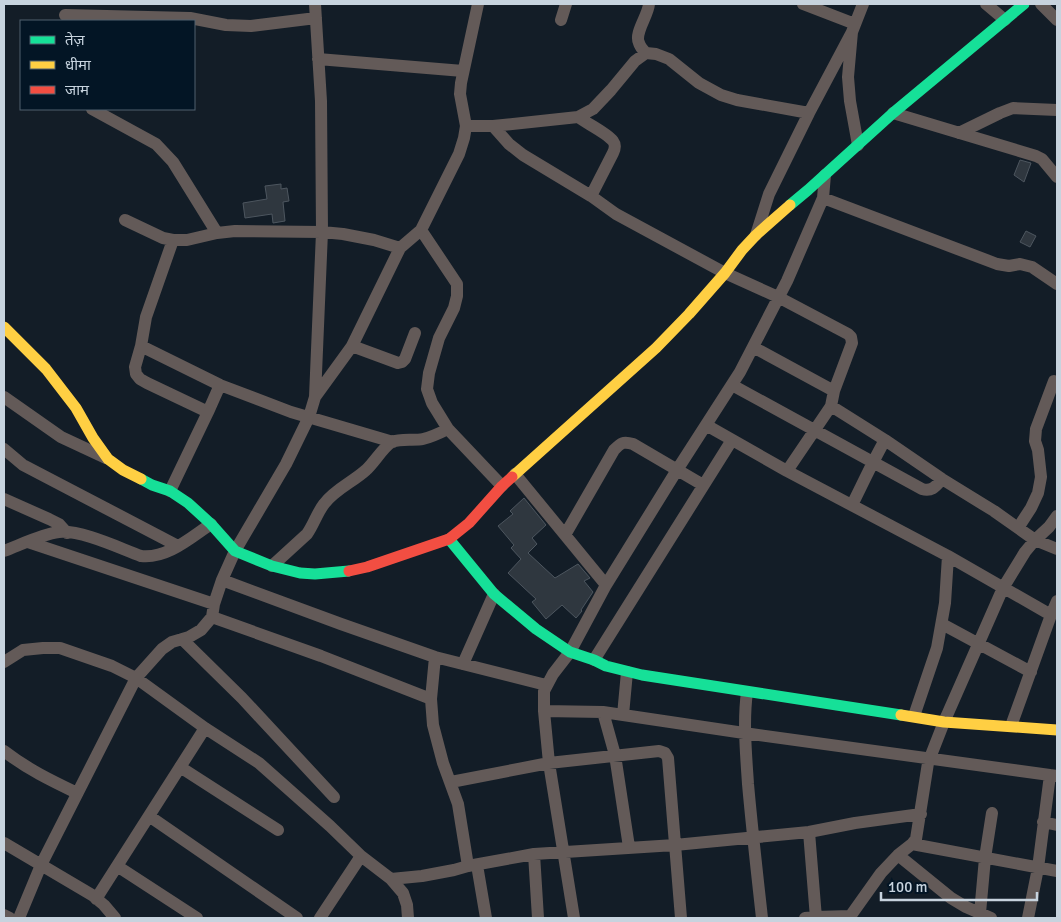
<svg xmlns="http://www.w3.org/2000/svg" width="1061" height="922" font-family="Signika,'Noto Sans Devanagari',sans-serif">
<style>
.building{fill:#2f373f;stroke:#4d565f}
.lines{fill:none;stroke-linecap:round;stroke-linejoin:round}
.street{stroke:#635a58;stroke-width:12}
.fast{stroke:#16e098;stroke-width:11}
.slow{stroke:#ffcf43;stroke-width:11}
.jam{stroke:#f24e42;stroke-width:11}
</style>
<rect width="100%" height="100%" fill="#131d27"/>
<path class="building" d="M1020 160 1031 163 1024 182 1014 175Z
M281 184V189L287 188 289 201 283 202 285 221 273 223 272 214 245 218 243 203 267 199 265 186Z
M1026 231 1036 236 1030 247 1020 242Z
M524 498 546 525 532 538 537 544 528 553 555 578 578 564 590 578 584 581 593 592 581 610 582 611 576 618 562 605 546 619 532 602 536 599 508 573 521 559 511 548 514 545 498 526 513 514 510 511Z"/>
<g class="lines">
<path class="street" d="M803 4 855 24
M986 4 1005 20
M1041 4 1057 20
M65 15 190 18 226 25 251 26 316 18
M561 20 566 4
M646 53C643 50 640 47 639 43 634 33 648 16 649 4
M318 59 463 71
M92 109 156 144 173 162 217 233
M893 113 1036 156 1042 159 1057 177
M578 117C586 123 607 133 613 141 616 145 615 149 613 153L591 196
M466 126H493L578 117 593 109 611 90 635 61 646 53 656 54 669 59 699 83 721 95 737 100 809 113
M493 126 509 144 523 155 591 196 616 214 725 273 778 297 848 334 851 337 852 343 834 391 831 406 787 471
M959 133 1000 113 1013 108 1057 110
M858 145 850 101 848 77 852 32 863 4
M823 198 997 264 1009 266 1020 264 1032 267 1057 284
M125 220 163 238 173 240H187L217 233 235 231 322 232 343 234 374 240 400 248
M421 230 457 284V296L454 308 439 338 429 373 427 389 432 403 448 429 502 486
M756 235 769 194 809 113 852 32
M173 240 146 317 141 346 135 367 136 374 140 379 147 383 208 412
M141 346 220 385 291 412 393 442
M352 346 398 363 402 362 405 359 415 333
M753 347 834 391
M732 385 922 489C932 492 936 486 942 479
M4 397 61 437 106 458
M315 397 352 346 400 248 421 230 459 154 464 138 466 126 460 94 461 83 478 4
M831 406 885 440 942 479 994 511 1035 540 1057 549
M706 425 787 471 948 556 1051 615
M4 449 23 465 178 546
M515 474 606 585
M170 491 208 412 220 385
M4 499 49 519 59 524 67 533
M852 505C863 483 873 461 885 440
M1018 528 1031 508 1038 493 1041 477 1038 450 1035 441 1036 429 1054 381
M565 535 614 450C621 443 623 441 633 444L703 485
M28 542 214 604
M4 551C20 545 42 534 59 532 82 530 119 548 141 556 167 559 190 538 211 524
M272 566 307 534C314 524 317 513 324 504 335 489 353 482 366 470 374 463 384 446 392 442 401 438 414 441 423 439 432 437 440 433 448 429
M222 580 341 624 435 657 546 685
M212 617 321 656 431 699
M942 624 1031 672
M182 639 242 698 334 797
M435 657 431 699 433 725 443 763 458 804 468 866
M594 660 732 440
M4 662 23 650 43 648H60L112 666 136 678 205 728 259 763 330 826 361 856 391 879 403 893 407 905 408 918
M463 664 494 594
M747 692C743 722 746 753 748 784 752 829 757 873 762 918
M544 711 603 712 744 733 1057 776
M603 712 615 755 629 847
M623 715 627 672
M914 716 937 648 945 603 948 556
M1011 726 1051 615 1057 601
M4 751C27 769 52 781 77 793
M180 767 278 830
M451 782 549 763 659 751 665 753 668 758 681 918
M149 816 297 918
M1043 822 1057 825
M809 832 816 918
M4 843 92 895 104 905 115 918
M912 844 1057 871
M534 854 538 918
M898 855 951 898 966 907 991 918
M477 865 486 918
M117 866 197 918
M391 879 422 876 454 870 468 866 534 854 675 845 809 832 855 823 921 814
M96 899 205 728
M980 913 985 858 992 813
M4 915 10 918
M19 918 41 865 136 678 162 649 172 642 189 637 201 630 212 617 214 604 222 580 235 551 286 464 309 417 315 397 322 232 321 101 315 4
M320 918 361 856
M574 918 549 763 544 711V691L553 674 570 652 606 585 677 470 740 372 787 281 823 198 825 175
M805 918 816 917 850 916
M849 918 881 873 898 855 912 844 916 839 928 763 944 722 1003 588 1025 552 1035 540 1049 527 1057 516
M1028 918 1038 868 1050 775"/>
<path class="fast" d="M790 205 808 190 893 113 1024 4
M141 479 152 485 170 491 188 503 211 524 235 551 272 566 300 573 315 574 349 571
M449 539 494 594 536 629 570 652 594 660 606 666 642 675 901 715"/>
<path class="slow" d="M4 327 46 369 76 408 93 438 108 459 123 470 141 479
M512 477 656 348 689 314 725 273 742 250 756 235 790 205
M901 715 944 722 1057 730"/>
<path class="jam" d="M349 571 367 567 449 539 469 523 502 486 512 477"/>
</g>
<rect width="1061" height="922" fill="none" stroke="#c7d3de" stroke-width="10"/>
<rect x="20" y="20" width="175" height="90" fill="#031525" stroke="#51616f"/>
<rect x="30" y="36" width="25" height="8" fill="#16e098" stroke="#51616f"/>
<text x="65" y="45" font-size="15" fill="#c7d3de">तेज़</text>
<rect x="30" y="61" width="25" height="8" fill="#ffcf43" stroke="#51616f"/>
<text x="65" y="70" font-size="15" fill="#c7d3de">धीमा</text>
<rect x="30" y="86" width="25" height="8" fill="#f24e42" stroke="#51616f"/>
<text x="65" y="95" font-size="15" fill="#c7d3de">जाम</text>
<path d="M881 892v8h156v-8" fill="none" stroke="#c7d3de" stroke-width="2.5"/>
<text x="888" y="892" font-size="15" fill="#c7d3de" stroke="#031525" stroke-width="4" paint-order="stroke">100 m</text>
</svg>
